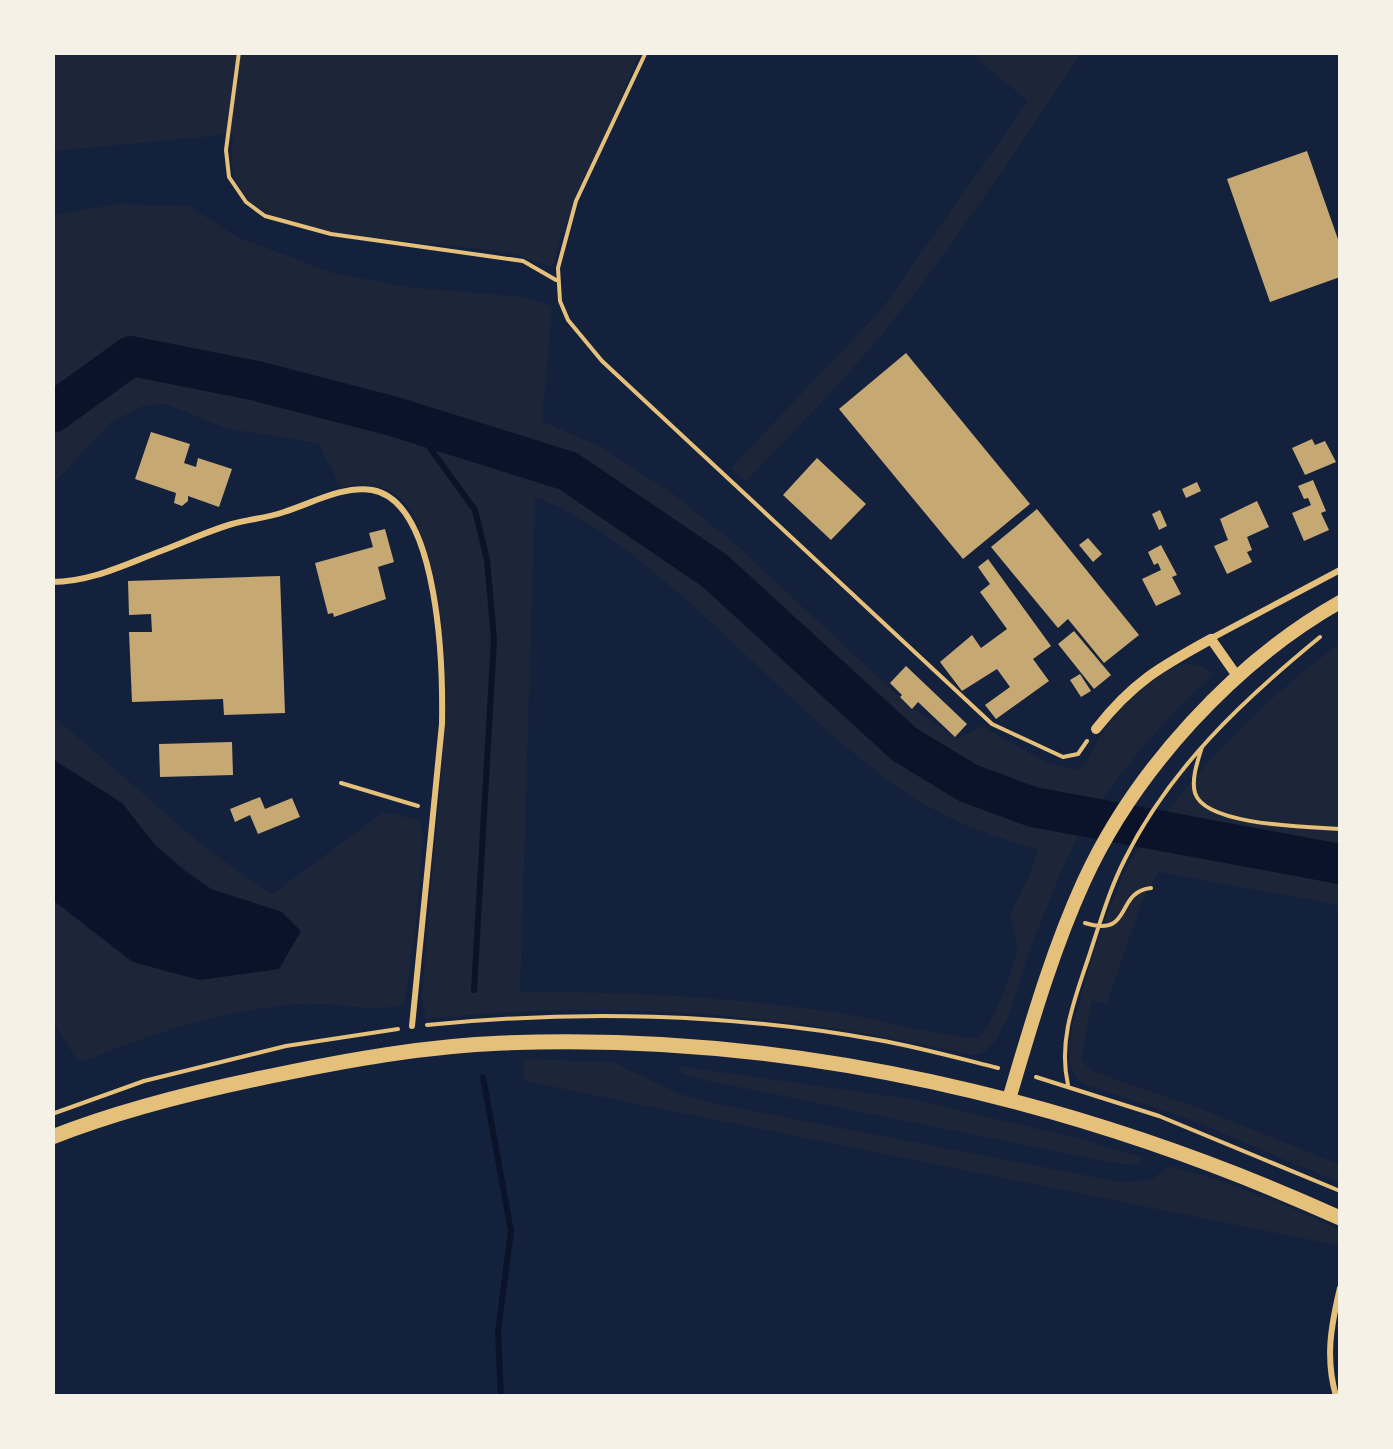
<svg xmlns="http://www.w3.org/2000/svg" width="1393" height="1449" font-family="Ubuntu,sans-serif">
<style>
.green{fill:#1d2539;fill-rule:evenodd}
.water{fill:#0b132b}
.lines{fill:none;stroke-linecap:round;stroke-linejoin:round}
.stream{stroke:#0b132b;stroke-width:6}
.river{stroke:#0b132b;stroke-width:40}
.building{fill:#c6a872}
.path{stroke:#e5c07b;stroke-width:4}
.service{stroke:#e5c07b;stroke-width:6}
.minor{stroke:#e5c07b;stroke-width:10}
.tertiary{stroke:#e5c07b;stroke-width:14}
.secondary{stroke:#e5c07b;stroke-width:15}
</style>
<rect width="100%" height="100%" fill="#14213d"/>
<path class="green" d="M52 53H640L559 241 553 267C538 263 523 256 509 253 453 242 281 239 247 199 228 177 231 160 234 134L53 151Z
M970 53H1081C1021 141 963 233 896 317 850 375 797 428 746 481L731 468 881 310 1028 101Z
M118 204 189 206 237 237 333 273 407 287 525 297 552 306 542 421 598 446 671 492 734 543 911 708 958 739 981 726 1047 763 1078 770C1090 763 1093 748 1100 737 1119 708 1177 637 1213 675 1161 723 1111 779 1076 841 1059 872 1047 908 1033 941 1021 968 1006 1058 971 1055 788 1013 612 999 426 1019L422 998C427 937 432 876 438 815 446 723 454 633 423 543 419 532 417 517 409 508 392 485 367 483 341 487L318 443 228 429 166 404 144 406 112 421 53 484V215ZM535 497C582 514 625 548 663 580 741 645 810 723 892 783 936 816 986 834 1038 850L1030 874 1010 914C1012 924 1017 937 1017 947 1015 967 993 1026 978 1038 934 1036 880 1019 834 1012 730 997 625 991 520 992Z
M1340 643V905L1158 872 1142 901 1107 1004 1092 1001 1081 1059 1091 1071 1199 1108 1340 1165V1183L1194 1121 1084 1084C1059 1068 1071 1032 1078 1007 1090 961 1106 913 1126 870 1135 852 1150 836 1162 820 1214 749 1270 696 1340 643Z
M53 716 208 850 272 894 384 812 419 820 423 832 416 927 404 1004C373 1014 336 1002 303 1004 225 1009 156 1032 84 1061L77 1060 53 1022 52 900 132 962 200 980 230 974 282 912 211 889 155 845 122 803 53 759Z
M523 1059 612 1062 677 1093 717 1104 1120 1182 1151 1180 1169 1166C1228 1181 1284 1204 1339 1230L1340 1246 524 1081Z
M677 1066 917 1100 1080 1139 1144 1158 1136 1165 1113 1163 699 1079 682 1074Z"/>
<path class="water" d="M52 759 122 803 155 845 186 872 211 889 282 912 301 931 279 969 200 980 133 962 53 900Z"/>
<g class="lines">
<path class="stream" d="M411 422 475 510 487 560 494 639 474 990
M483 1077 511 1231 498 1332 501 1396"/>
<path class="river" d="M52 413 131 356 257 381 392 416 568 471 715 571 904 744 968 783 1033 807 1340 864"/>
</g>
<path class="building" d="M1307 151 1340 245V277L1270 302 1227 179Z
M906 353 1030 504 963 559 839 409Z
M151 432 190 444 184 463 196 467 198 458 232 469 219 507 188 496V501L182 506 174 503 176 493 135 479Z
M1312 439 1315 445 1325 441 1336 462 1305 475 1292 448Z
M817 458 866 504 831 540 783 495Z
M1313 480 1326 511 1321 513 1329 530 1304 541 1292 513 1311 505 1308 498 1304 499 1298 486Z
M1197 482 1201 491 1186 498 1182 489Z
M1257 501 1269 527 1247 537 1252 550 1247 552 1252 562 1227 574 1214 546 1228 540 1220 519Z
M1037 509 1139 635 1104 663 1068 619 1058 628 991 547Z
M1160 510 1167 526 1159 530 1152 514Z
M385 529 394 562 378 567 386 599 334 617 333 613 328 614 315 563 373 547 369 533Z
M1088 538 1102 554 1093 562 1079 545Z
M1161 545 1177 575 1172 577 1181 594 1156 606 1142 579 1161 570 1158 563 1154 565 1148 552Z
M988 559 1051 646 1033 659 1049 681 996 719 985 705 1010 687 997 669 962 691 940 662 972 635 981 648 1007 629 980 592 990 584 978 567Z
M280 576 285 713 224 715 223 699 132 702 129 632H152L151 614 129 615 128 581Z
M1074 631 1111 675 1094 689 1058 644Z
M906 666 967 724 955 737 918 702 912 709 900 697 902 695 890 683Z
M1080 674 1091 691 1081 697 1070 680Z
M232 742 233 775 160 777 159 744Z
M260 797 265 809 292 798 300 817 258 834 250 815 235 822 230 809Z"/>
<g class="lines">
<path class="path" d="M239 52 226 150 229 177 246 202 265 216 331 234 523 261 556 280
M646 52 576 201 558 268 560 301 568 320 602 361 992 724 1063 757 1078 754 1087 741
M1202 747C1198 760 1191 779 1195 793 1205 826 1311 827 1340 829
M341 783 418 806
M1085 923C1134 938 1114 892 1151 888
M427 1025C575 1010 731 1013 878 1040 918 1047 958 1058 998 1068
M1036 1077 1159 1116 1340 1191
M1068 1085C1058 1041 1074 1001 1088 959 1099 926 1109 890 1125 859 1170 768 1243 700 1320 637
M52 1114 144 1081 286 1046 398 1029"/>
<path class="service" d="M52 582C91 582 126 564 161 551 185 542 208 531 232 524 250 519 267 518 284 512 310 504 344 485 372 490 440 502 443 670 442 724L412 1026
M1212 638 1340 570
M1336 1396C1325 1358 1331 1326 1340 1288"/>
<path class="minor" d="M1096 729C1133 682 1160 667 1211 639L1237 676"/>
<path class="tertiary" d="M1009 1099C1031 1025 1052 951 1084 881 1135 770 1234 662 1340 602"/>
<path class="secondary" d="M52 1137C123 1109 197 1091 271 1076 348 1060 425 1046 503 1043 791 1031 1079 1100 1340 1218"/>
</g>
<rect width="1393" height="1449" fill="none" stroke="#f6f1e7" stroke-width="110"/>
</svg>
